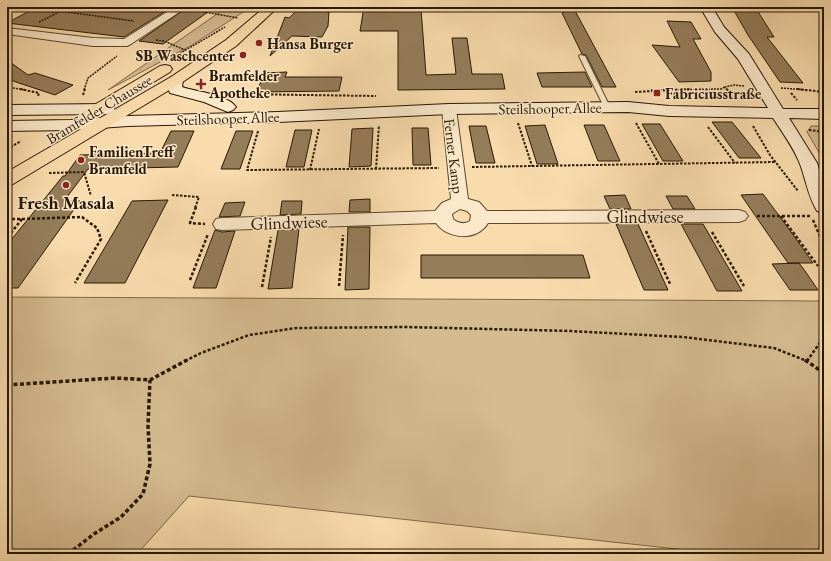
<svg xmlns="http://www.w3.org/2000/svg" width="831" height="561" font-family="'EB Garamond',serif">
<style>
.green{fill:#d5bb90;stroke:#7e6948}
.building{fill:#957d5a;stroke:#281700}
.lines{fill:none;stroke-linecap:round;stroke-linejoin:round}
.lane-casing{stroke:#5c482b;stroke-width:2}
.street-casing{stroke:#5c482b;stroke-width:2}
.secondary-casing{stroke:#281700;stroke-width:2}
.primary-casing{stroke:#281700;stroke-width:2}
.path-far3{stroke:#281700;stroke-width:1.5;stroke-dasharray:2 1;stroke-linecap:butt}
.path-far2{stroke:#281700;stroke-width:2;stroke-dasharray:2.5 1.5;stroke-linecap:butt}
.path-far1{stroke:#281700;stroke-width:2.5;stroke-dasharray:3 2;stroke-linecap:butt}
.path{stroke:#281700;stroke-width:3.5;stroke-dasharray:4 2.5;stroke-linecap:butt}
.lane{fill:#fbe8ca;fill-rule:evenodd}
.street{fill:#fbe8ca;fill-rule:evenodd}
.secondary{fill:#fbe8ca;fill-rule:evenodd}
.primary{fill:#f9dcad;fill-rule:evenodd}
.poi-dot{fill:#8f2418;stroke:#fbe8ca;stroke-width:1.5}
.labels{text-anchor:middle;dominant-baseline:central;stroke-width:3;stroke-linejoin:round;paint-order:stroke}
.far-poi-label{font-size:15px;font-weight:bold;fill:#281700;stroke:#fbe8ca;text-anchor:start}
.far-street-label{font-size:15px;fill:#281700;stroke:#fbe8ca}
.poi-label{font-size:18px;font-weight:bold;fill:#281700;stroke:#fbe8ca}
.street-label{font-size:18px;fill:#281700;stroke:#fbe8ca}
</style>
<rect width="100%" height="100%" fill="#f9dcad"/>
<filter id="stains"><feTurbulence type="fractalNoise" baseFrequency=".005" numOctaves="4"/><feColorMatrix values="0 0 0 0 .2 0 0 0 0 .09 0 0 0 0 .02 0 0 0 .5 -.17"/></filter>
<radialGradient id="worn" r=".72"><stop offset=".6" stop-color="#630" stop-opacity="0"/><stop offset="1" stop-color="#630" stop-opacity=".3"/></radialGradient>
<path class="green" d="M227 7H251L192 45 108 90Z
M811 126H824V161L807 132Z
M7 297 824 301V527L817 554H723L189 496 137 554H7Z"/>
<path class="building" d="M37 7H172L124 37 7 23Z
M188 7H215L163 44 139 41Z
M364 7H416V9H421L426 75 456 74 452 38H467L472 74H502L505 89 398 90V31H360Z
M573 7 616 87H602L586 55 582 54 562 13Z
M732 7H755L774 37H767L803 83 780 82 748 35Z
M299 8 329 12 328 26 322 37 292 36 270 56 285 17 289 18Z
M667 21 691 22 701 39H693L711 72V81L679 82 652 45 680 47Z
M7 60 28 75 35 73 73 85 55 95 7 79Z
M287 72 285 77H342L339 91 257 92 264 73Z
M585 72 592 87H542L537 73Z
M712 122H732L761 158H739Z
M642 124H660L683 161H663Z
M545 125 558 164H537L525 126Z
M584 125H604L620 161H598Z
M469 126H486L495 163H476Z
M373 128 371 166 349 167 352 129Z
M412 128H428L431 165H413Z
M295 130H312L304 167H286Z
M171 131H194L178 167 88 169 64 201H80L18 288H7V245L63 176H65L80 155 160 153Z
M236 131H253L240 169H221Z
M763 194 794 236 813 263H788L741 195Z
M625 195 631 209H610L604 196Z
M666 196H687L695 209H673Z
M370 199V212H349L350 200Z
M168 200 125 283H84L132 201Z
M282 201H302L301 214 280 215Z
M245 202 240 216 219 217 225 203Z
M616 224H638L668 290H644Z
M681 224H703L742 291H717Z
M348 227H370L369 289 345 290Z
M299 229 292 288 268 289 278 230Z
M215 230 222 232 235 231 216 288H193Z
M421 255H583L590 278H421Z
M799 263 805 271 818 290H790L772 264Z"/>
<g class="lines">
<defs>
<path id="lane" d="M580 55 585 56 610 107 609 108 604 107 579 56Z"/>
<path id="street" d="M175 7H187L131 44 127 46H93L7 34V28L93 38 124 39Z
M449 105 454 106 456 109 468 199 479 202 487 211 739 210 745 212 748 216 745 220 739 222 488 223C478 241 448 240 436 223L222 230 216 229 213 224 216 219 222 218 435 211 442 203 451 199 442 109 444 106ZM460 209 467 211 471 215 470 221C463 225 458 223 453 219L452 214Z"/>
<path id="secondary" d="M700 7H712L724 27 749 54 783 109H824V119L789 118 817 163 824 185V213L817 211C808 196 806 180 800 164 794 148 782 132 773 118L669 116 628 112 449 114 278 122 128 126 71 130 7 131V121L71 120 128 116 278 112 449 104 628 102 669 106 768 108 738 59 715 32Z
M176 76 181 77 183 80 182 87C196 92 227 94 236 107L233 110 228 112 223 110 204 102 170 93 167 85 171 77Z
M107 104 112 106 115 109 112 112 107 114 7 115V105Z"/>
<path id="primary" d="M265 7H278L236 46 181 83 13 184 7 186V172L171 77 226 40Z
M165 65 170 66 172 69 170 72 91 120 85 122 79 120 77 117 79 114 160 66Z"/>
</defs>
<use href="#lane" class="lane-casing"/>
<use href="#street" class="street-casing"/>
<use href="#secondary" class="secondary-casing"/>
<use href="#primary" class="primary-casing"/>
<path class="path-far3" d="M32 7 31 10 55 12
M194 10 238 18
M59 11 134 21
M39 22 69 7
M156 40 164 41 185 50
M172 58 225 27
M7 87 26 90
M781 88 808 90
M84 90 88 78 117 56
M651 90 721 89 725 87
M727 90 725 87 734 85 744 86"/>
<path class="path-far2" d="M20 89 39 93 38 96
M727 89 733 99
M797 89 824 92
M635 92 690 89
M791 93 797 100
M235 94 376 96
M83 95 85 89
M518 123 532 166
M636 123 659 164
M753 126 770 155 798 191
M708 127 735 163
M809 130 824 132
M258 131 247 170 439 168
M7 149 21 141
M472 167 775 162
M376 169 379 125
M310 170 319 129
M49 173 84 172 91 196
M172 195 199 197 195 208"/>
<path class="path-far1" d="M196 207 190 223 205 224
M757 216H810
M781 216 818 266
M7 219H22L7 238
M22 219 82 217 97 228 101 239 75 283
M813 220 824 246
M646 231 670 284
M712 232 744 286
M190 280 208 234
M339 286 343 235
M262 287 271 237
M185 361 201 353 249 335 296 328 407 327 570 331 683 337 774 348 807 361
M807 361 824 337"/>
<path class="path" d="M805 360 824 373
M7 385 115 378 150 380 187 360
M68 554 94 534 121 517 143 494 150 464 148 425 150 380"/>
<use href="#lane" class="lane"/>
<use href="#street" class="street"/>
<use href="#secondary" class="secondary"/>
<use href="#primary" class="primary"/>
</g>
<g class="poi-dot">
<circle cx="259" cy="43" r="4"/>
<circle cx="243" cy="55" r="4"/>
<path d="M199 78h4v4h4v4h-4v4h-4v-4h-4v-4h4z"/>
<rect x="653" y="89" width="8" height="8" rx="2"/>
<circle cx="81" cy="160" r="4"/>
<circle cx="66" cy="185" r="4"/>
</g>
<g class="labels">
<g class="far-poi-label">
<text x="267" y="43">Hansa Burger</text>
<text x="235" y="55" text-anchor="end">SB Waschcenter</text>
<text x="209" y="75">Bramfelder<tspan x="209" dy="17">Apotheke</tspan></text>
<text x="665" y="93">Fabriciusstraße</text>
<text x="89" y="151">FamilienTreff<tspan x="89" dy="17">Bramfeld</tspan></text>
</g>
<g class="far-street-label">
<text transform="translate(550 108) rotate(-1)">Steilshooper Allee</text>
<text transform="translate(99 109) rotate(-31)">Bramfelder Chaussee</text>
<text transform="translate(228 118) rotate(-2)">Steilshooper Allee</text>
<text transform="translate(454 156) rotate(83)">Ferner Kamp</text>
</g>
<g class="poi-label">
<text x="66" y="202">Fresh Masala</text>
</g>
<g class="street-label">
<text x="645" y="216">Glindwiese</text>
<text transform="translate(289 222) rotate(-2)">Glindwiese</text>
</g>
</g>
<rect width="831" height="561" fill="none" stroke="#f9dcad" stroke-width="24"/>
<rect x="8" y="8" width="815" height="545" fill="none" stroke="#281700" stroke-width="2"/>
<rect x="12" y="12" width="807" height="537" fill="none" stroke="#281700"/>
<rect width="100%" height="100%" filter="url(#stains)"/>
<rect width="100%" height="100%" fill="url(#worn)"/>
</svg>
